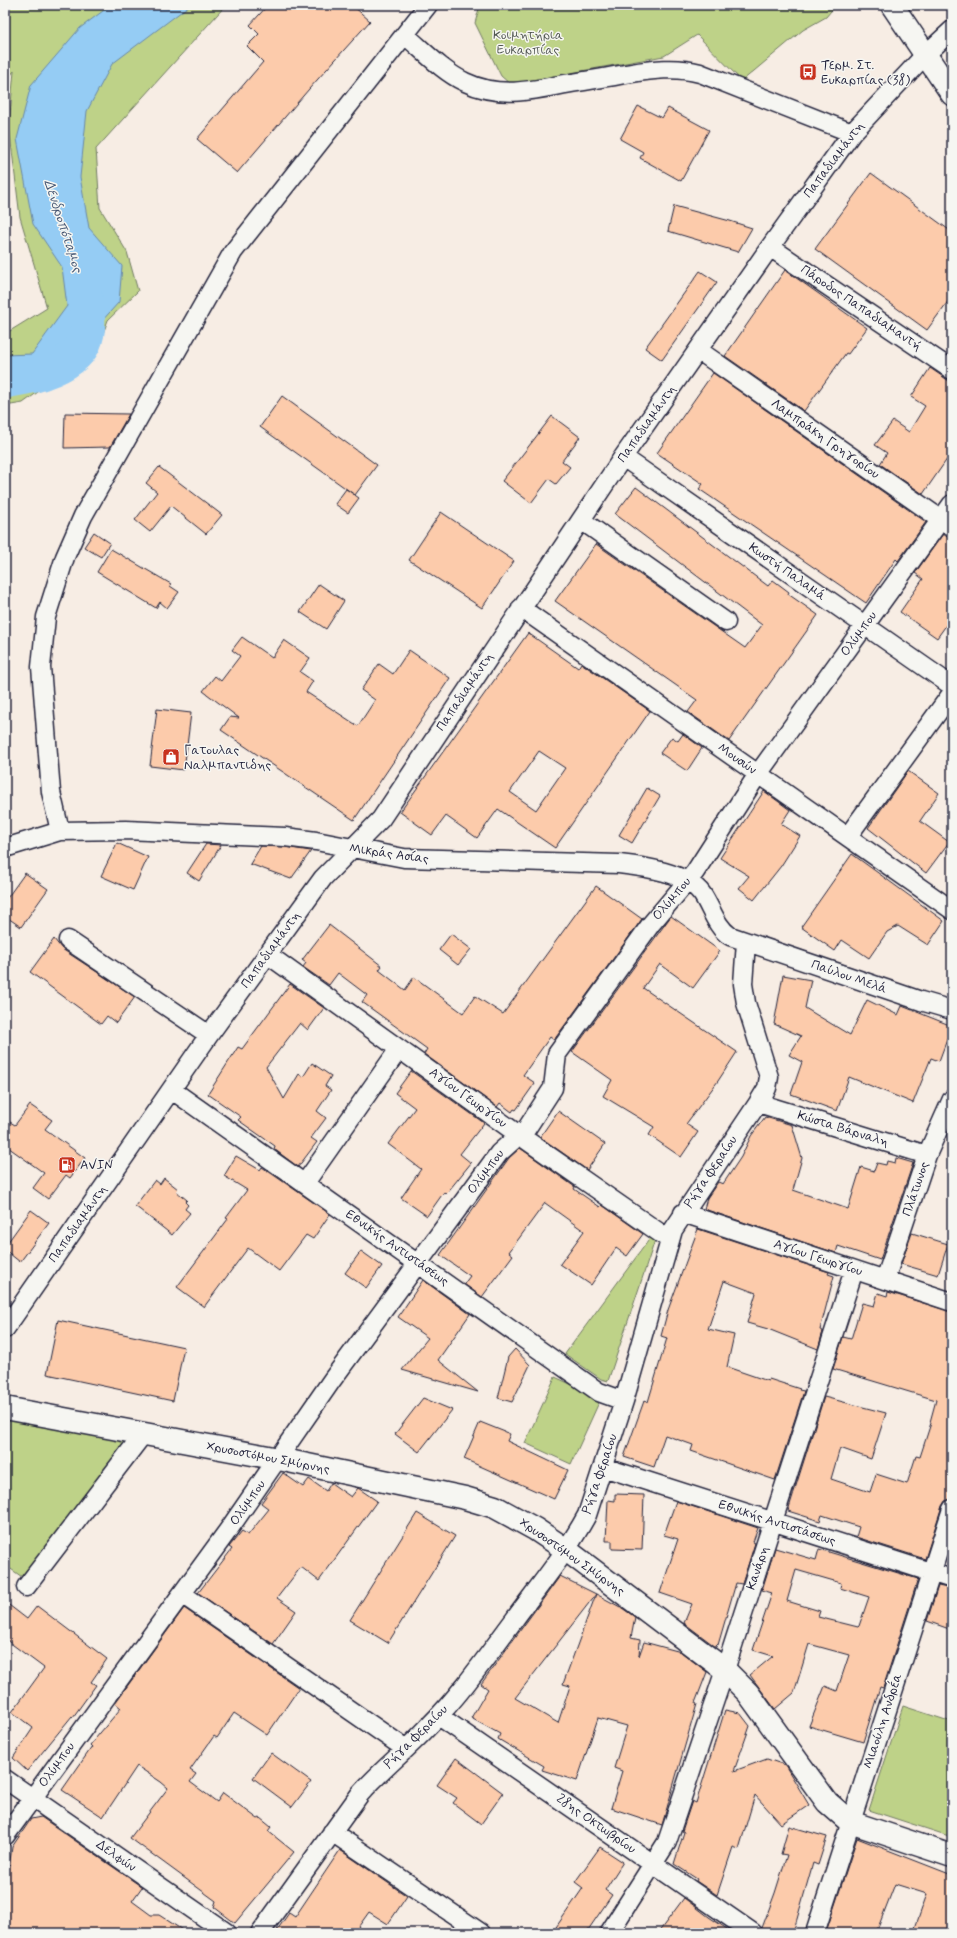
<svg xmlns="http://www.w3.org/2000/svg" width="957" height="1938" font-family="Mynerve,sans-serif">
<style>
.green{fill:#bed288;stroke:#707a62}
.water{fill:#95ccf4;stroke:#6788aa}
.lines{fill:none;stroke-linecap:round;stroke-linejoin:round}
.river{stroke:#95ccf4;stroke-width:35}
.building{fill:#fccbab;stroke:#22223b;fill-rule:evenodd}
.minor-casing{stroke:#22223b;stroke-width:21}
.tertiary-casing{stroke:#22223b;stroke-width:25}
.minor{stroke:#f6f6f2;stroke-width:18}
.tertiary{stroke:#f6f6f2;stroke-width:22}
.labels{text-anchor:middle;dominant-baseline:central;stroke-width:3;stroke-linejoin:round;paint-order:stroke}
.park-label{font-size:13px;fill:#515752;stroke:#f6f6f2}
.poi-label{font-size:13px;fill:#22223b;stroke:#f6f6f2;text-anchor:start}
.street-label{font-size:13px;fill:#22223b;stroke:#f6f6f2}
.water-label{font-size:14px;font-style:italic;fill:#445572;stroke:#f6f6f2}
</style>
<rect width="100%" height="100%" fill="#f7ede4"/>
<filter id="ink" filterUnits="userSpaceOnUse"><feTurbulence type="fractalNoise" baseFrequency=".025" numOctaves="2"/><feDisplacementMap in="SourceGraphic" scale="8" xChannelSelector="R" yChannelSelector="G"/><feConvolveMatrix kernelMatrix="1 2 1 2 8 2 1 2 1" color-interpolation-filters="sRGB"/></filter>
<g filter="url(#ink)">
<path class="green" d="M5 5H226L96 149 100 208 127 252 138 291 108 320 96 353 68 370 23 403 5 406V334L47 308 20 217 9 126 14 71 5 82Z
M480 5H836L826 17 803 30 742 81 697 35 664 56 510 84 501 76 475 23Z
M651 1237 655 1240 608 1381 601 1379 565 1354Z
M555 1377 601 1398 571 1464 525 1443Z
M5 1416 126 1440 128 1443 25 1579 5 1565Z
M903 1706 952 1722V1837L869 1810Z"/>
<path class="water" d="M111 5H190L112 64 87 111 80 177 89 228 122 266 119 302 73 353 38 388 5 395V355L32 354 67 306 62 267 33 224 17 139 31 85 80 28Z"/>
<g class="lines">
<path class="river" d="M5 381C18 378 32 377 44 372 87 357 94 336 84 293"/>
</g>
<path class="building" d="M268 5H352L370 21 309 89 237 173 197 139 263 62 247 46 259 34 250 25Z
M638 106 662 118 668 108 709 130 681 181 640 158 643 152 620 139Z
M871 173 952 232V296L927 330 815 249Z
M674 206 730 221 752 228 738 252 668 231Z
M785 270 867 328 848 354 846 353 804 411 725 356Z
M700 271 717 282 662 360 645 348Z
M930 368 952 383V452L923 494 880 464 887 453 875 445 893 421 909 432 925 406 911 397Z
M713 373 926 522 898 561 896 559 866 603 699 489 703 484 657 453Z
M282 396 377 465 355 495 260 427Z
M65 413 129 414 110 447 64 448Z
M552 416 580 437 562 461 570 467 556 484 549 479 531 503 502 481Z
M159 467 222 515 206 534 171 506 150 532 135 520 157 492 146 483Z
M636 487 768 586 773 580 789 592 788 594 818 615 729 741 688 712 697 700 555 601 596 544 745 648 762 625 615 514Z
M346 489 359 498 348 513 335 504Z
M441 512 514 561 482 608 409 560Z
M94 532 110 543 101 557 84 547Z
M943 534 952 540V617L937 638 900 612 923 579 915 573Z
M111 549 171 584 170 586 179 592 167 608 160 602 156 608 97 572Z
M319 584 344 601 326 629 300 612Z
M528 633 578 668 581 663 650 711 555 848 498 809 477 838 446 816 432 835 400 812ZM539 751 565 768 536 810 510 792Z
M242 637 272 658 284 640 310 658 300 672 313 681 306 692 358 726 375 700 361 690 379 664 393 674 409 650 450 678 354 820 221 730 230 717 239 718 203 691 215 676 221 681 240 656 232 650Z
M157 709 191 713 184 770 150 766Z
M683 734 702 748 687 771 660 753 672 737 678 741Z
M908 771 939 793 920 821 949 842 926 873 868 828Z
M647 788 660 796 632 843 619 835Z
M764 791 790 810 781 824 800 836 781 866 754 900 739 888 749 876 720 858Z
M117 843 148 857 133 890 101 876Z
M206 844 221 845 199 881 187 873Z
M261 846 284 847 311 851 291 879 250 864Z
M852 854 944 921 928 945 898 926 887 932 869 958 842 940 835 951 801 927Z
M25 873 48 889 21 927 5 916V901Z
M596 886 642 919 554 1040 550 1037 523 1075 535 1083 516 1110 514 1109 512 1112 500 1103 497 1107 424 1054 427 1049 362 1002 367 995 338 973 329 985 303 967 306 963 302 960 329 925 382 966 379 970 405 990 414 977 463 1013 475 996 503 1014Z
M671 916 720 951 693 988 660 964 643 988 737 1052 718 1081 686 1124 698 1132 681 1157 649 1135 654 1127 603 1096 612 1080 572 1052Z
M451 934 471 949 458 965 439 950Z
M54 939 62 949 135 997 116 1023 107 1016 101 1024 30 972Z
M783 975 811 980 805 1008 850 1035 867 1000 898 1015 902 1006 952 1026 939 1061 931 1058 913 1103 849 1077 837 1111 791 1094 802 1062 789 1055 801 1036 774 1024Z
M290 984 324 1008 308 1030 300 1023 266 1067 284 1099 299 1074 303 1077 312 1063 331 1076 325 1086 331 1090 317 1111 326 1118 311 1138 317 1142 298 1167 274 1149 275 1146 238 1120 241 1117 208 1094 238 1047 242 1049Z
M411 1071 484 1123 460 1154 471 1163 446 1194 444 1192 427 1216 401 1198 421 1169 388 1144 415 1108 395 1093Z
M30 1105 52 1120 45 1129 85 1158 70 1178 66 1175 48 1199 33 1188 44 1173 5 1145V1119L15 1125Z
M558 1111 605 1144 587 1170 540 1137Z
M765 1117 792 1125 802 1158 793 1190 848 1209 861 1167 874 1171 877 1163 886 1165 887 1161 895 1163 896 1158 913 1163 880 1260 838 1246 836 1253 704 1209 707 1198 718 1182 723 1184 741 1157 751 1136Z
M520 1148 575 1187 574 1189 600 1207 602 1205 643 1234 627 1256 616 1248 591 1285 560 1264 584 1231 545 1203 509 1252 513 1255 482 1297 464 1284 470 1276 440 1255 509 1158Z
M236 1156 260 1170 262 1167 330 1214 313 1239 306 1235 279 1271 248 1248 204 1307 177 1287 228 1219 226 1218 247 1190 224 1176Z
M164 1178 178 1189 176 1191 187 1200 185 1202 188 1205 185 1209 190 1213 172 1235 135 1206 155 1180 160 1184Z
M31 1210 49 1223 20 1262 5 1250V1246Z
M698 1229 829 1272 828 1274 834 1276 820 1330 823 1331 818 1349 768 1329 747 1323 756 1293 724 1281 708 1329 734 1335 727 1367 768 1381 769 1379 800 1389 799 1390 804 1391 775 1480 691 1451 693 1445 665 1435 654 1467 624 1457 644 1401 648 1402 667 1338 661 1336 668 1310Z
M912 1233 948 1244 938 1275 901 1264Z
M361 1251 382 1266 366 1288 345 1273Z
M423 1280 470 1314 438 1360 478 1392 402 1370 428 1338 398 1317Z
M888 1292 952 1312V1499L945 1501 942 1506 925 1559 856 1537 859 1527 822 1515 820 1521 788 1511 824 1397 886 1413 871 1459 840 1448 831 1479 870 1492 876 1474 907 1484 916 1456 920 1457 931 1423 930 1422 936 1400 833 1369 843 1337 851 1339 862 1303 874 1306 878 1293 887 1296Z
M58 1320 184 1347 173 1401 47 1374Z
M515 1349 530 1365 512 1402 498 1398 508 1357Z
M423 1398 452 1410 419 1452 395 1434Z
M480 1422 510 1434 507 1441 568 1470 554 1499 464 1459Z
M283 1473 303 1487 309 1479 326 1491 331 1483 351 1497 358 1488 377 1501 319 1581 301 1567 277 1598 296 1611 273 1644 198 1593 232 1549 229 1547 242 1531 248 1535 269 1509 261 1503Z
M615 1494 644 1495 642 1550 612 1549V1541H606L608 1500 615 1501Z
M676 1501 758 1528 753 1542 755 1543 742 1584 736 1583 718 1645 717 1644 716 1647 684 1623 692 1604 660 1593 678 1539 664 1535Z
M417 1513 455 1536 388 1643 350 1620Z
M775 1548 816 1560 819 1549 918 1579 883 1688 880 1687 863 1742 809 1726 825 1686 837 1691 849 1655 809 1644 794 1693 775 1709 750 1675 773 1656 753 1650 772 1593 762 1590ZM796 1570 841 1583 840 1588 869 1597 859 1626 858 1627 818 1617 820 1611 787 1601Z
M560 1576 596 1594 515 1698 558 1723 570 1686 563 1684 596 1594 622 1608 635 1617 631 1638 640 1640 639 1656 644 1642 681 1652 707 1672 695 1703 697 1704 662 1825 611 1808 622 1771 614 1768 627 1726 598 1718 577 1781 542 1770 544 1766 498 1739 500 1734 471 1718 488 1689 481 1684Z
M938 1586 952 1589V1630L927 1621Z
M5 1602 27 1619 37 1606 107 1659 91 1682 96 1685 73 1717 72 1716 27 1771 13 1758 33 1728 12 1712 44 1668 5 1639Z
M184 1608 299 1688 267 1735 234 1713 217 1738 214 1736 190 1770 196 1774 190 1782 217 1802 223 1793 258 1819 260 1818 271 1827 268 1831 294 1852 235 1923 214 1907 216 1901 130 1838 168 1788 161 1782 137 1766 103 1817 62 1790 92 1747 90 1745 121 1708 115 1703Z
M725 1710 740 1713 750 1726 734 1771 767 1759 785 1765 809 1805 781 1824 755 1795 739 1849 733 1847 717 1895 696 1881 697 1879 674 1864 684 1832 682 1831 692 1801 696 1803Z
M271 1753 311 1782 292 1807 253 1778Z
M456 1758 503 1793 481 1824 453 1803 457 1798 437 1785Z
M41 1817 142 1887 132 1901 151 1915H159L187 1933H5V1872L8 1874 12 1847 31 1819Z
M789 1826 827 1837 818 1865 813 1863 793 1933H763L762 1928 775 1893 787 1855 781 1854Z
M857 1838 952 1875V1933H929L915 1928 927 1894 895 1884 876 1933H841L827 1929Z
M600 1847 623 1862 605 1890 612 1895 586 1933H552L583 1888 575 1882Z
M340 1850 407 1896 388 1924 369 1912 354 1933H275L289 1913 295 1917Z
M684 1898 709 1917 733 1933H658Z"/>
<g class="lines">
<defs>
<path id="minor" d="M405 35C424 51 442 71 465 82 498 98 531 91 565 84 585 81 605 78 625 74 651 70 674 66 700 73L852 133
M770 247 952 370
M698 350 952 527
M623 457 952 686
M581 520 726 622
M521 608 952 910
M60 831 51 792 41 667 46 617 65 557 83 516 233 252 428 5
M848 836 952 693
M5 848 60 831 126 830 285 837 316 841 404 858 619 864C644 867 686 872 702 894 711 907 716 927 730 936L921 1001 952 1010
M68 940 209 1035
M267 954 519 1135 670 1240
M172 1090 599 1392 624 1401
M758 1103 927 1155
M305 1183 399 1049
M683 1213 952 1302
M885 1280 927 1155 952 1099
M5 1329 209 1035 323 878 381 819 623 457 770 247 852 133 925 55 952 30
M603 1467 952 1579
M26 1587 144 1433
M182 1594 406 1749
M439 1716 753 1933
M5 1779 227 1933
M332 1832 481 1933
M5 1836 229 1529 332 1380 499 1153 527 1128 553 1088 557 1054 651 924 695 872 758 774 952 504
M260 1933 360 1794C381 1770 407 1750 429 1726 461 1694 487 1656 514 1620 539 1586 567 1552 587 1515L624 1401 673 1230 758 1103 767 1088 769 1077 746 1003 743 984 746 942
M609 1933 667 1842 725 1670 854 1270
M815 1933 952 1509"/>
<path id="tertiary" d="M892 5 952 94
M5 1408 279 1459 465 1498 495 1507 535 1529 565 1549 725 1670 748 1693 827 1802 850 1822 952 1856"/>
</defs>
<use href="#minor" class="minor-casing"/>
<use href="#tertiary" class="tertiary-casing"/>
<use href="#minor" class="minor"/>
<use href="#tertiary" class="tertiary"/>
</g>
</g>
<defs>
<symbol id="bus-square" viewBox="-11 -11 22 22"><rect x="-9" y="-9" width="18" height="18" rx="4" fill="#c8321e" stroke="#f6f6f2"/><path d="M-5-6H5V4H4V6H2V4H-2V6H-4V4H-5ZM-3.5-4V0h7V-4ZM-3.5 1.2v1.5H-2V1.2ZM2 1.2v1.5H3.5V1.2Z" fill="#fff"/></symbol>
<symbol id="shop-square" viewBox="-11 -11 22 22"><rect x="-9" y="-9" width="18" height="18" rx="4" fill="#c8321e" stroke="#f6f6f2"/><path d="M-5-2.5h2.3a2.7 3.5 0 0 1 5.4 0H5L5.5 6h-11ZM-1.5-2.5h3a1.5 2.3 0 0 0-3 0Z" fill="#fff"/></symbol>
<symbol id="fuel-square" viewBox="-11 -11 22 22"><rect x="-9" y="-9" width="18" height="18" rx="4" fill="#c8321e" stroke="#f6f6f2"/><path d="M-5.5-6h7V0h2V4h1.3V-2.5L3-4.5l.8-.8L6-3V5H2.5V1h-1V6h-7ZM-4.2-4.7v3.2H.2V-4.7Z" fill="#fff"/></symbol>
</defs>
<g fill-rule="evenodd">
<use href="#bus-square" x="798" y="62" width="20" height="20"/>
<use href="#shop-square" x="161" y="747" width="20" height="20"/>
<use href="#fuel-square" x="57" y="1155" width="20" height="20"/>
</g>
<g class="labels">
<g class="park-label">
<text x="528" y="35">Κοιμητήρια<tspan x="528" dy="15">Ευκαρπίας</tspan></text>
</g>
<g class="poi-label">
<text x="821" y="65">Τερμ. Στ.<tspan x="821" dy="15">Ευκαρπίας (38)</tspan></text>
<text x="184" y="750">Γατουλας<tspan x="184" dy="15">Ναλμπαντιδης</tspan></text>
<text x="80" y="1165">AVIN</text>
</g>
<g class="street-label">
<text transform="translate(834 160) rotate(-53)">Παπαδιαμάντη</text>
<text transform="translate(861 308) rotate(34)">Πάροδος Παπαδιαμαντή</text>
<text transform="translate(647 424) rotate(-55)">Παπαδιαμάντη</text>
<text transform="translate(825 439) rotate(35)">Λαμπράκη Γρηγορίου</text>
<text transform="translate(787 572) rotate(35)">Κωστή Παλαμά</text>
<text transform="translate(859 634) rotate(-54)">Ολύμπου</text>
<text transform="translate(465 692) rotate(-56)">Παπαδιαμάντη</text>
<text transform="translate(737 759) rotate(35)">Μουσών</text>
<text transform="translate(389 854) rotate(8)">Μικράς Ασίας</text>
<text transform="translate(672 899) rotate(-50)">Ολύμπου</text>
<text transform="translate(271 950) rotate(-54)">Παπαδιαμάντη</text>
<text transform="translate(849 977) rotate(19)">Παύλου Μελά</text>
<text transform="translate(468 1098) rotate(36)">Αγίου Γεωργίου</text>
<text transform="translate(843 1129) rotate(17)">Κώστα Βάρναλη</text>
<text transform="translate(486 1172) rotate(-53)">Ολύμπου</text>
<text transform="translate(711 1172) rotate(-56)">Ρήγα Φεραίου</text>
<text transform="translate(916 1189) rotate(-71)">Πλάτωνος</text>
<text transform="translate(78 1224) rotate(-55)">Παπαδιαμάντη</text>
<text transform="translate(397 1248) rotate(35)">Εθνικής Αντιστάσεως</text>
<text transform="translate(818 1258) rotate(18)">Αγίου Γεωργίου</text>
<text transform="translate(268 1458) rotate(11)">Χρυσοστόμου Σμύρνης</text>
<text transform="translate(600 1474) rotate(-71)">Ρήγα Φεραίου</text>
<text transform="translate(248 1503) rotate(-55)">Ολύμπου</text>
<text transform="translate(777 1523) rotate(18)">Εθνικής Αντιστάσεως</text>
<text transform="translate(572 1557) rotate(35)">Χρυσοστόμου Σμύρνης</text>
<text transform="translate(758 1568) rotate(-72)">Κανάρη</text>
<text transform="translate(883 1721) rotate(-72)">Μιαούλη Ανδρέα</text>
<text transform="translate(416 1737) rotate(-45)">Ρήγα Φεραίου</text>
<text transform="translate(57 1765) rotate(-54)">Ολύμπου</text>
<text transform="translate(596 1824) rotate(35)">28ης Οκτωβρίου</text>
<text transform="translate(116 1856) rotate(35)">Δελφών</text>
</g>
<g class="water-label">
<text transform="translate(63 226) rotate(72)">Δενδροπόταμος</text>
</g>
</g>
<rect width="957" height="1938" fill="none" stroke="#f6f6f2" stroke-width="20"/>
<rect x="10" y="10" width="937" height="1918" fill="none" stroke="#22223b" stroke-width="1.5" filter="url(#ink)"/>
</svg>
